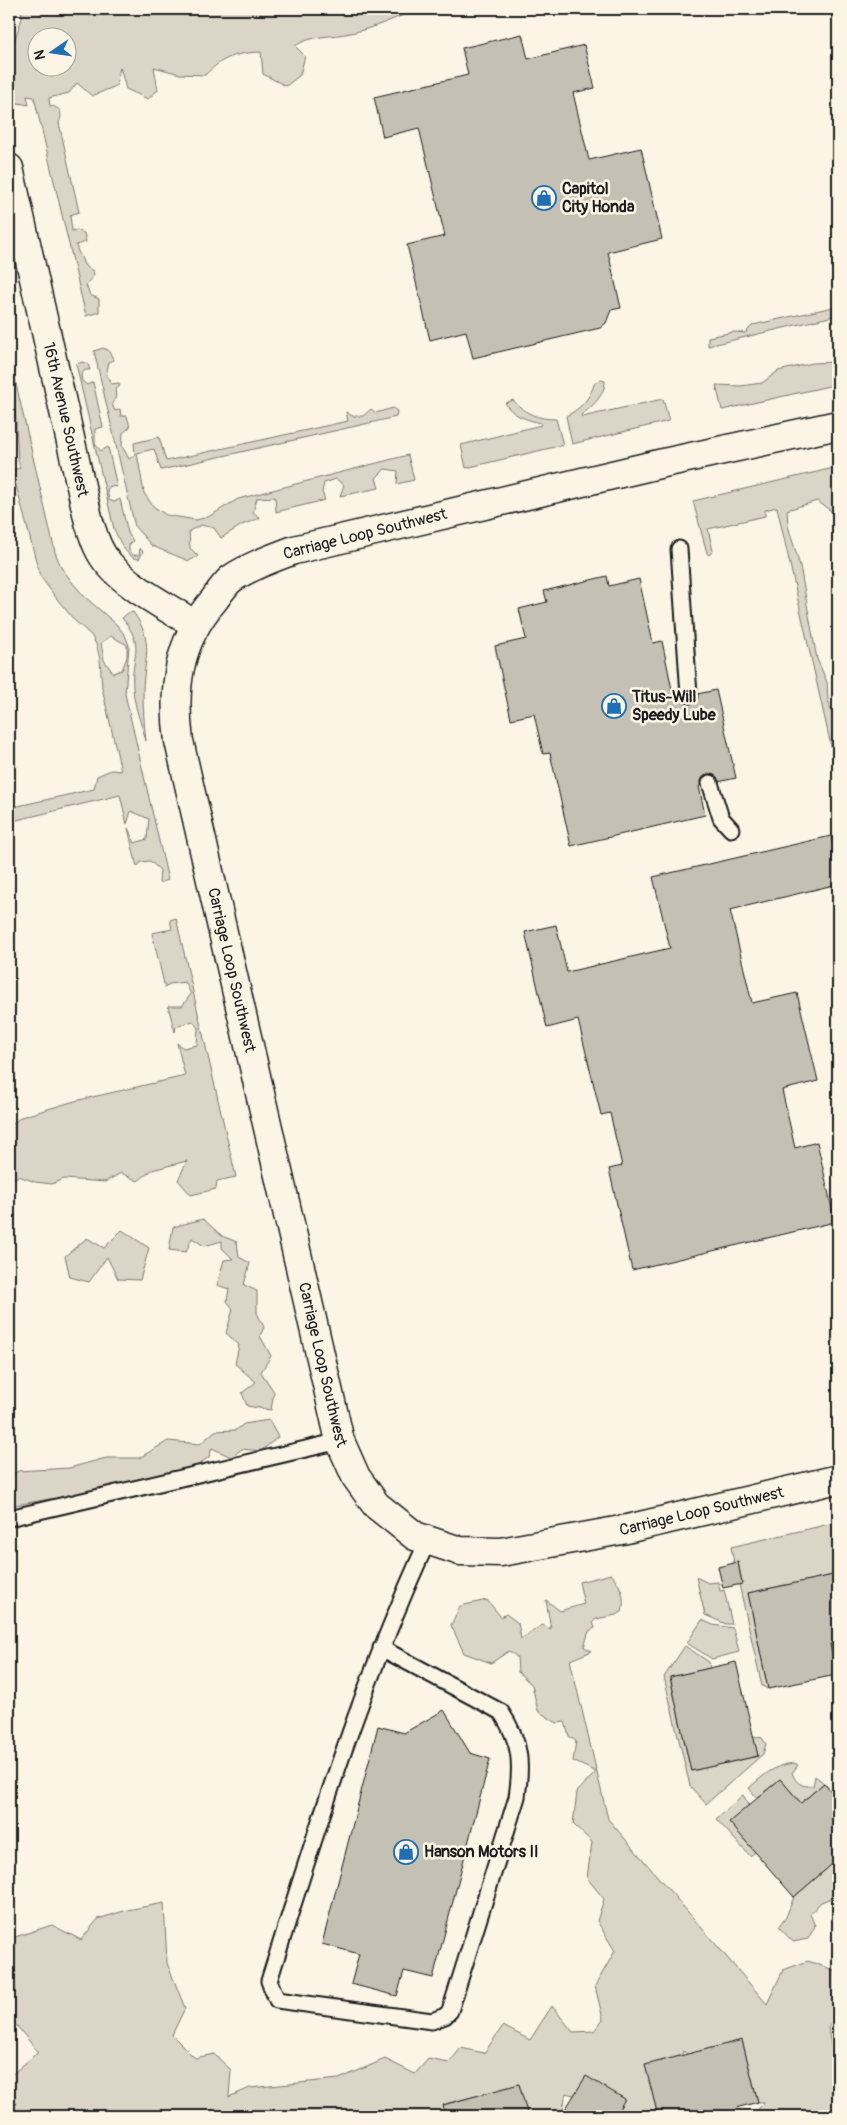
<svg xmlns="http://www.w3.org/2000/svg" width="847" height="2125" font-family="Pangolin,sans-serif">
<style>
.green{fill:#dbd5c8;stroke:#7c7872;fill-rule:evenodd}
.building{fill:#c4c0b3;stroke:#1c1c1c}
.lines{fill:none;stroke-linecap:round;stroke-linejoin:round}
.lane-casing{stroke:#1c1c1c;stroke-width:19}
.street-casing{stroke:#1c1c1c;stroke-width:31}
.lane{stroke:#fcf5e5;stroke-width:15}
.street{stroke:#fcf5e5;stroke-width:28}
.labels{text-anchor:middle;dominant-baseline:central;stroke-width:5;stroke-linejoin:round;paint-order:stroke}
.poi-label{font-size:16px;font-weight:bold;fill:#1c1c1c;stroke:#fcf5e5;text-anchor:start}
.street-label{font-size:16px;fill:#1c1c1c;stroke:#fcf5e5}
</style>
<rect width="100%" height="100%" fill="#fcf5e5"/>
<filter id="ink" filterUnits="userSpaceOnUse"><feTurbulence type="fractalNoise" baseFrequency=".02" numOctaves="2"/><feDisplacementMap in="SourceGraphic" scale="10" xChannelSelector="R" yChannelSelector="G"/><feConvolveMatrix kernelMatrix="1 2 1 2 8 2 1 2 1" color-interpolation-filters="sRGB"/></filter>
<g filter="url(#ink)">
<path class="green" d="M21 9H418C396 18 374 28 351 33 332 37 311 35 295 46L305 56 300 75 286 86 263 74 261 52C236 53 223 57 205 75L180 74 154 67 158 90 148 99 126 89 120 67 116 86 92 96 77 83 69 93 49 98 50 106C61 107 63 114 59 123L79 212 70 215 72 231 77 230 84 233 86 242 76 245C77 252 82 257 84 265L93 271 94 275 86 285 90 295 99 299V312L86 316 34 97 27 96 29 105 18 103 16 107 9 92V48L11 50 22 18ZM38 38H68V68H38Z
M838 306V315L708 346V337L734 332 745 333 753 325Z
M103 348 108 350 114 360 109 362 106 376 110 379 111 384 119 383 120 386 115 390 116 397 112 404 115 411 120 409 121 416H127L130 427 123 433 122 446 129 459 135 455 134 443 159 437 166 461 348 421 346 412 352 416H363L371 409 376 413 393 408 397 411 396 417 161 470 154 449 137 453 144 493 153 506 166 515 196 520 208 517 238 499 408 455 414 480 397 484 398 471 385 469 376 478 379 488 340 496 344 485 336 479 324 483 322 492 325 500 276 512 275 497 257 498 253 512 260 518 242 525 221 538 214 528 201 525 189 531 190 548 198 556 189 561 152 546 135 527 94 351Z
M82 362 88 364 90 370H85L81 375 82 381 87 385 93 382 103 427 95 429V444L101 451 108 447 117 487 110 486 107 490 109 500 114 502 120 499 128 533 133 541 129 545V551L133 555H139L140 548 143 552 139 559C126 558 119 540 114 529L76 364Z
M838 362V384L722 410 716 385 740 386 762 383 778 371 813 363Z
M13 371 55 552 61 567 72 582 84 596 117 625 126 637 129 646 125 694 168 880 159 883 160 870 150 861 141 862 137 867 128 828 135 843 147 839 149 819 131 811 127 824 120 795 9 822V808L94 789 97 776 111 770 121 771 102 688 100 660 97 646 91 635 75 621 57 599 40 576 12 470 20 468 18 460ZM111 636 127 645V657L122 670 113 673 104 660 101 643Z
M601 380 605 381C605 395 592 407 581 415L582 417 663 399 669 421 572 444 566 416C582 408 590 398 595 382Z
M513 400C525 414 538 419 556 419L563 445 466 468 461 445 541 425V423C528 420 512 416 505 403Z
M838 467V516L817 501 787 510 788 526 800 566 817 659 827 682 828 700 838 734V777L777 507 765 510V516L708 529 713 551 709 555 707 553 693 501Z
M133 612C155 642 144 659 143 690 143 707 144 724 146 741 141 723 134 706 133 688 130 656 147 648 122 618L128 613Z
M176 918 236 1177 217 1181 216 1189 191 1195 178 1180 187 1161 152 1170 138 1181 121 1173 105 1182 64 1179 52 1184 35 1182 19 1176 9 1181V1127L21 1117 75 1101 185 1076 177 1043 183 1048 197 1045 198 1028 193 1021 176 1026 175 1032 168 1006H182L191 994 185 982 169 984 165 988 152 933 172 929 170 920Z
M203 1219 222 1236 237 1242 239 1257 250 1263 244 1285 257 1291V1313L264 1327 260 1336 271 1356 261 1372 274 1392 271 1410 247 1406 242 1393 256 1382 235 1364 239 1345 226 1333 233 1309 227 1301 229 1289 217 1285 224 1260 233 1259 222 1248V1241L204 1246 192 1238 186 1252 169 1250 173 1227Z
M122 1230 149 1248 140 1280 118 1279 107 1257 89 1282 70 1277 65 1256 87 1238 104 1248Z
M269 1420 278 1437 261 1451 242 1449 231 1457 212 1448 209 1457 189 1472 167 1473 107 1487 79 1499H50L9 1506V1477L18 1471 69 1468 106 1458H139L168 1441 200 1444 215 1431 236 1430 244 1424Z
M838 1522V1574L748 1593 768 1689 762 1686 739 1584 742 1583 738 1562 734 1563 731 1547Z
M611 1574C621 1585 626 1598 622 1612L616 1615 596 1619 593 1622 595 1628 589 1631 584 1647 592 1651 570 1660 608 1819 767 2004 783 1970 808 1961 834 1970 838 1987V2017L835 2018 828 2028 838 2086V2116H753L764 2102H758L742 2041 696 2060 683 2051 680 2062 652 2091 658 2116H615L620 2108 566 2093 562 2115 528 2116 519 2085 445 2104 440 2116H14C16 2102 9 2091 9 2077L38 2052 9 2016V1939L52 1925 81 1940 98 1919 127 1910 164 1903 167 1963 185 2008 172 2035 195 2058 214 2054 231 2070 229 2097 250 2088 339 2079 385 2059 415 2074 428 2059 449 2063 461 2048 484 2053 503 2026 530 2040 552 2006 573 2032 594 2031 603 2019 595 1986 615 1951 597 1921 604 1899 587 1878 592 1842 573 1824 577 1792 596 1772 573 1761 576 1741 569 1736 565 1722 557 1723 538 1711 532 1685 518 1672 517 1657 509 1651 491 1663 464 1653 451 1625 460 1606 487 1600 501 1617 506 1614 518 1623 521 1639 542 1625 551 1629 546 1600 560 1611 584 1604 579 1582Z
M696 1577 708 1583 718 1582 720 1591 724 1590 732 1624H726L705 1615Z
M702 1620 713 1625 733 1628 739 1652 712 1659 687 1643Z
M838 1642V1676L834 1683 832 1676 836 1675 830 1644Z
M685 1646 709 1662 710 1668 670 1677 691 1771 758 1756 753 1736 762 1738 766 1744 763 1754 706 1804 690 1786 664 1677Z
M794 1763 798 1765 792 1773C796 1783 801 1787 813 1786L815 1776 824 1783 801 1803 780 1779 757 1798 749 1788C763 1776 774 1765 794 1763Z
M743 1795 749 1805 730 1822 755 1852 750 1856 716 1819Z
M838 1859V1894L832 1898 821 1902 810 1914 815 1926 808 1939 793 1942 779 1927 786 1917 794 1897Z"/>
<path class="building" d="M522 34 528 59 584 45 595 88 573 93 589 160 641 148 662 239 608 252 621 308 611 310 606 323 600 328 473 358 466 331 430 340 407 245 445 236 419 128 383 137 374 97 468 75 462 48Z
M607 576 609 586 639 579 653 643 662 641 674 699 716 690 736 778 699 786 705 815 571 846 550 753 543 754 534 714 511 719 495 646 526 639 519 609 547 602 544 591Z
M831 836 838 867V884L730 910 752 1003 797 993 818 1081 782 1090 795 1148 817 1142 835 1222 632 1270 609 1169 622 1166 610 1113 601 1115 578 1020 547 1028 525 932 556 925 567 972 670 948 653 877Z
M738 1562 742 1584 723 1588 718 1567Z
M838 1574V1642L830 1644 836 1675 768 1689 748 1593Z
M736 1662 758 1756 691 1771 670 1677Z
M444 1710 470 1753 490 1759 433 1978 404 1971 397 1996 351 1984 359 1954 322 1944 378 1726 404 1733Z
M780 1779 801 1803 824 1783 838 1799V1859L794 1897 729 1822Z
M742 2040 758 2102 736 2108 731 2116H658L645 2065Z
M586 2076 625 2099 615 2116H561Z
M519 2084 528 2116H446L443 2105Z"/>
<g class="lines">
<defs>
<path id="lane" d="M679 549 689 695
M710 783 721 818 731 829
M9 1518 340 1441
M381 1648 501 1712C521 1742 522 1763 517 1797L450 2011 445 2016 432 2021 277 2000 269 1981C316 1831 362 1682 428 1540"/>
<g id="street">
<path id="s1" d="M9 168 89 522C94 537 98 552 109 564 128 587 169 608 195 625"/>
<path id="s2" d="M838 425 659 464 294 550C273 558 250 566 231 579 225 584 219 593 214 600 178 641 172 688 179 741L340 1441 356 1477 376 1505 415 1536 460 1551 501 1552 627 1529 838 1479"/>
</g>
</defs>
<use href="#lane" class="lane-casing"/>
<use href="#street" class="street-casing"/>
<use href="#lane" class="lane"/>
<use href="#street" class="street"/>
</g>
</g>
<defs>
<symbol id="shop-ring" viewBox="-11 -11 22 22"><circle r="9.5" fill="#fcf5e5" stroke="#1f6fb2" stroke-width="1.5"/><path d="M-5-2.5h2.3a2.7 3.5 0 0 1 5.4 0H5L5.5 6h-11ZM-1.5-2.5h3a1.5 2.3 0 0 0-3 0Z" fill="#1f6fb2"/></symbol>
</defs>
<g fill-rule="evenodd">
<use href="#shop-ring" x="530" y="184" width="28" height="28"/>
<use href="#shop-ring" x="600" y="692" width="28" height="28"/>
<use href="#shop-ring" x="392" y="1838" width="28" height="28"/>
</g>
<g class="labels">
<g class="poi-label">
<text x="562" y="189">Capitol<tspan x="562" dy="18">City Honda</tspan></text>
<text x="632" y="697">Titus-Will<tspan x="632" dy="18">Speedy Lube</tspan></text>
<text x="424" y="1852">Hanson Motors II</text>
</g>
<g class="street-label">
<text stroke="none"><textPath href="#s1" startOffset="258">16th Avenue Southwest</textPath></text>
<text transform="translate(365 534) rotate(-14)">Carriage Loop Southwest</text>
<text stroke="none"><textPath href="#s2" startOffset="1040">Carriage Loop Southwest</textPath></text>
<text stroke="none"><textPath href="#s2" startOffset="1445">Carriage Loop Southwest</textPath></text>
<text stroke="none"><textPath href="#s2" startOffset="1940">Carriage Loop Southwest</textPath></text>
</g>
</g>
<rect width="847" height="2125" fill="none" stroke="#fcf5e5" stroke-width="30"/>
<rect x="15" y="15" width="817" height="2095" fill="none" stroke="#1c1c1c" stroke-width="2" filter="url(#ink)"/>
<g transform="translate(52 52) rotate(257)"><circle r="24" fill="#fcf5e5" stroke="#a29e95"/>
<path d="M0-4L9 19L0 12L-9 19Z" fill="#1f6fb2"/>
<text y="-8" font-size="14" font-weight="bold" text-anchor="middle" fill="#1c1c1c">N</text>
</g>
</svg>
